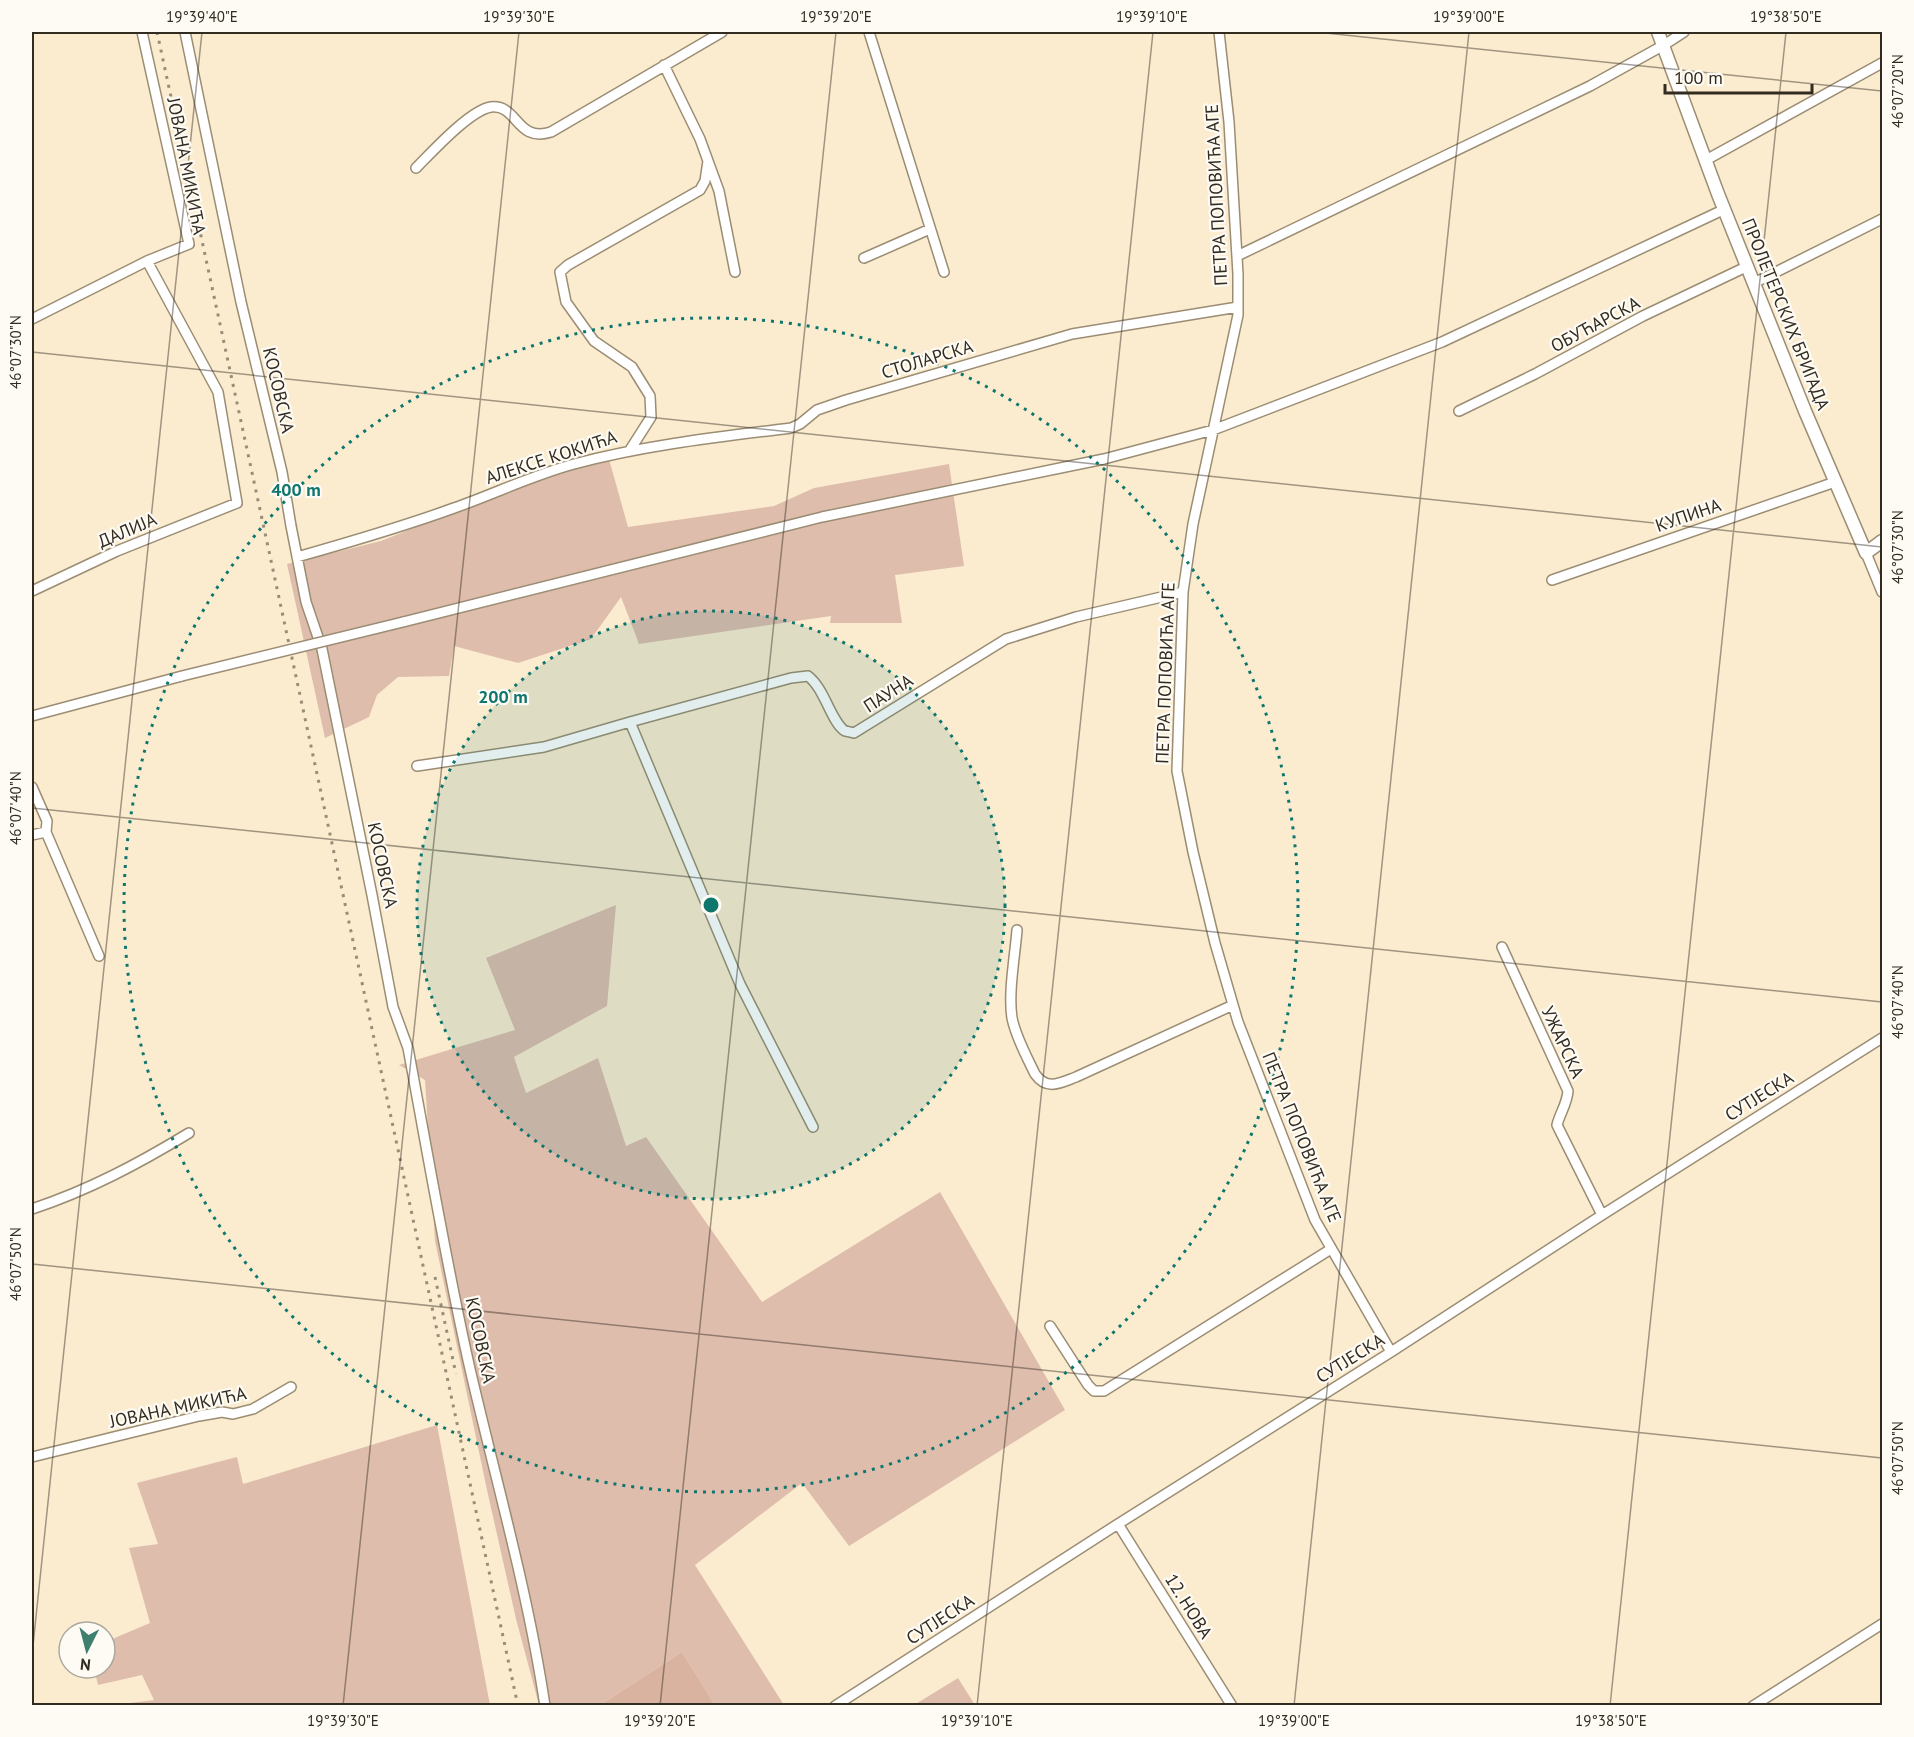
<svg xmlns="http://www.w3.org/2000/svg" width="1914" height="1737" font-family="'PT Sans',sans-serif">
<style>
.green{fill:#dfbdad}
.forest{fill:#d9b3a0}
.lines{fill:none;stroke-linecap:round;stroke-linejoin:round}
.minor-casing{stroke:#9b8d73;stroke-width:12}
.tertiary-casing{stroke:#9b8d73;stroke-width:15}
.minor{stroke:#fff;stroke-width:9}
.tertiary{stroke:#fff;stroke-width:12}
.rail{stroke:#988d79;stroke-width:3;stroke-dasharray:3 6;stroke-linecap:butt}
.minor-bridge-casing{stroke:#9b8d73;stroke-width:12;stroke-linecap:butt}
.minor-bridge{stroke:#fff;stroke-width:9}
.ticks{fill:none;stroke:#312b20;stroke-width:1.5;stroke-opacity:0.45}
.ring{fill:none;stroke:#0f766e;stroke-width:3;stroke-dasharray:3 6}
.labels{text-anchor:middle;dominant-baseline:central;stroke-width:4.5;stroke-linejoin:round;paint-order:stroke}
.street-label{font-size:18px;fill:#312b20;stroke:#fefbf5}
.centre{fill:#0f766e;stroke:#fefbf5;stroke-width:3}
.ring-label{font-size:18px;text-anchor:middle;font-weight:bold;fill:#0f766e;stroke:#fefbf5;stroke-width:4.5;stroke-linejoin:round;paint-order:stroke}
.neatline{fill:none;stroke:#312b20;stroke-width:2}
.ticks-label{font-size:15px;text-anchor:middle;fill:#312b20}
</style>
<rect width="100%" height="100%" fill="#fbecd0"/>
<path class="green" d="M609 459 628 527 774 506 814 488 949 464 964 566 895 575 902 623H830L831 616 639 644 621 597 591 639 518 663 454 646 449 676 398 677 377 695 369 717 325 738 287 564 381 541 513 488Z
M616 905 607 1006 514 1057 526 1093 598 1058 626 1146 646 1137 762 1302 940 1192 1065 1410 849 1546 802 1483 695 1565 784 1705H715L682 1652 600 1705H539L516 1619 487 1490 435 1241 425 1080 399 1065 515 1030 486 958Z
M437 1425 490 1705H114L154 1700 142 1675 98 1685 94 1668H105V1642L150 1623 129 1548 158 1544 137 1483 237 1457 243 1484Z
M958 1678 975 1705H914Z"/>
<path class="forest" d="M682 1652 715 1705H600Z"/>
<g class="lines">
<defs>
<path id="minor" d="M185 32 241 302 282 472 291 526 306 602 322 649 372 895 393 1007 408 1048C428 1155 446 1263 470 1369 496 1481 528 1592 545 1706
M869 32 944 272
M1219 32 1229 122 1238 274V315L1193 524 1183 592 1177 771 1193 852 1215 943 1238 1022 1315 1220 1391 1352
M664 65 700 139 719 191 735 272
M1706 160 1882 63
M416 168C431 153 470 110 491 107 518 104 516 143 551 132L722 32
M1237 256 1590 86 1664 45 1684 32
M864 258 930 229
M1754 283 1882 219
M32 319 147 261 189 244 142 32
M1459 411 1535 374 1643 316 1748 266
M630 450 651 417 650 396 632 367 594 341 566 302 560 272 568 265 700 190 705 181 708 161
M1866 553 1882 592
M297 557C350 542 402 527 454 508 494 494 533 475 574 464 645 445 718 437 791 428L800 424 817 410 846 400 1072 334 1238 307
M1552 580 1835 482
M32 591 117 551 237 503 218 392 147 261
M403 622 822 517 1104 459 1213 430 1442 342 1725 209
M32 716 182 676
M630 722 740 984 813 1127
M417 766 544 747 630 722 791 678 808 676C825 689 831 722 845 731 846 731 854 733 854 733L1006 639 1076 617 1183 592
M32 787 47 821 46 832 99 956
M32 835 46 832
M1017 930C1015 956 1008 993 1012 1018 1016 1038 1027 1057 1035 1074 1047 1091 1060 1083 1076 1077L1233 1005
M1502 947 1568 1091C1567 1104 1560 1113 1557 1125L1602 1215
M32 1209C89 1190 138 1164 189 1133
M1050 1326 1088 1385 1094 1391H1104L1331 1249
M32 1457 199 1416 222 1412 233 1414 253 1409 291 1387
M1118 1524 1232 1706
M835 1706 1118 1524 1391 1352 1602 1215 1882 1038
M1753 1706 1882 1624"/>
<path id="tertiary" d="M1658 32 1718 194 1805 411 1866 553 1882 541"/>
</defs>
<use href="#minor" class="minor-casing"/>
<use href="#tertiary" class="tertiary-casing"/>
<use href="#minor" class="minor"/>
<use href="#tertiary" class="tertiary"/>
<path class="rail" d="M157 32 518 1706
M435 1277 456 1374"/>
<defs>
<path id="minor-bridge" d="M182 676 403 622"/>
</defs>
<use href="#minor-bridge" class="minor-bridge-casing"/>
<use href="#minor-bridge" class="minor-bridge"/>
</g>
<path class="ticks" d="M1316 32 1882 91M32 352 1882 547M32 808 1882 1002M32 1264 1882 1458M32 1655 202 32M343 1706 519 32M660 1706 836 32M977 1706 1153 32M1294 1706 1469 32M1610 1706 1786 32"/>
<circle cx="711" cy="905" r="294" fill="#0f766e" fill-opacity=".12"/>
<g class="ring">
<circle cx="711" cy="905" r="294"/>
<circle cx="711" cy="905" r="587"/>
</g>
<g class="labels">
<g class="street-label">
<text transform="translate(187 166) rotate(79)">ЈОВАНА МИКИЋА</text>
<text transform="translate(1216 195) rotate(-93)">ПЕТРА ПОПОВИЋА АГЕ</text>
<text transform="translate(1786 314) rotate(68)">ПРОЛЕТЕРСКИХ БРИГАДА</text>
<text transform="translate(1595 324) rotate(-28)">ОБУЋАРСКА</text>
<text transform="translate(927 359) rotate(-17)">СТОЛАРСКА</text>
<text transform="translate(279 390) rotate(77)">КОСОВСКА</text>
<text transform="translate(551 457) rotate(-18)">АЛЕКСЕ КОКИЋА</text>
<text transform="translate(1688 515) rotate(-19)">КУПИНА</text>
<text transform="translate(127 530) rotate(-23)">ДАЛИЈА</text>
<text transform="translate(1165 673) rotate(-88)">ПЕТРА ПОПОВИЋА АГЕ</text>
<text transform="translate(888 693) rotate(-33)">ПАУНА</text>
<text transform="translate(383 865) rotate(78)">КОСОВСКА</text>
<text transform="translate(1563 1042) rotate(65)">УЖАРСКА</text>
<text transform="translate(1759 1096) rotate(-32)">СУТЈЕСКА</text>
<text transform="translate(1302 1137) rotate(68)">ПЕТРА ПОПОВИЋА АГЕ</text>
<text transform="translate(481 1340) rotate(78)">КОСОВСКА</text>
<text transform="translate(1350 1358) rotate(-32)">СУТЈЕСКА</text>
<text transform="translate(178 1407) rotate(-12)">ЈОВАНА МИКИЋА</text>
<text transform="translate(1189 1606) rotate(58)">12. НОВА</text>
<text transform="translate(940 1619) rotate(-33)">СУТЈЕСКА</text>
</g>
</g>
<circle cx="711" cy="905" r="9" class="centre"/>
<g class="ring-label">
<text x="296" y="496">400 m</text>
<text x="503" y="703">200 m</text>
</g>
<rect width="1914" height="1737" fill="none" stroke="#fefbf5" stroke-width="66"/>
<g transform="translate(87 1650) rotate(186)"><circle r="28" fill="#fefbf5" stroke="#aca8a0" stroke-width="1.5"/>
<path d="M0-4.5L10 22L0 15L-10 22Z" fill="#3f7f6e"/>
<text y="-9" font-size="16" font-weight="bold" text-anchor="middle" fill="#312b20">N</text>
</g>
<path d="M1665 84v9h147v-9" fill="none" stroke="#312b20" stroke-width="3"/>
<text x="1674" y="84" font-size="18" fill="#312b20" stroke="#fefbf5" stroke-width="4.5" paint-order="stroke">100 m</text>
<rect x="33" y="33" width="1848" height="1671" class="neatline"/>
<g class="ticks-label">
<text x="202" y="22">19°39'40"E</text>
<text x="519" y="22">19°39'30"E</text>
<text x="836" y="22">19°39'20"E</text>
<text x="1152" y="22">19°39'10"E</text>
<text x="1469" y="22">19°39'00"E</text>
<text x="1786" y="22">19°38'50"E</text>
<text transform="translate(1898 91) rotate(-90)" y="5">46°07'20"N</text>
<text transform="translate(16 352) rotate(-90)" y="5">46°07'30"N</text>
<text transform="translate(1898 547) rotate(-90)" y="5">46°07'30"N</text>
<text transform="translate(16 808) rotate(-90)" y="5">46°07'40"N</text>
<text transform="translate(1898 1002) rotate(-90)" y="5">46°07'40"N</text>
<text transform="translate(16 1264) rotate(-90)" y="5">46°07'50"N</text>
<text transform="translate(1898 1458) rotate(-90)" y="5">46°07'50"N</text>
<text x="343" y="1726">19°39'30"E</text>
<text x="660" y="1726">19°39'20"E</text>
<text x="977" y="1726">19°39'10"E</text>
<text x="1294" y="1726">19°39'00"E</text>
<text x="1611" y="1726">19°38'50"E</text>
</g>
</svg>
